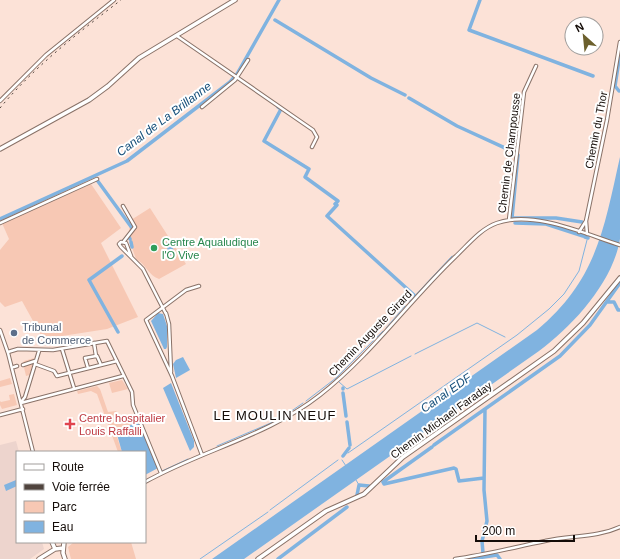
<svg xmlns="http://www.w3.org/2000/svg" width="620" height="559" font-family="Arial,sans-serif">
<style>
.education{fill:#edd4cd}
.green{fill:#f7c8b4}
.water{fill:#80b3e0}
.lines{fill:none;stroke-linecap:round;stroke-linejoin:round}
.stream{stroke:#80b3e0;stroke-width:1}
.canal{stroke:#80b3e0;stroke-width:3.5}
.street-casing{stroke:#897268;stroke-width:4.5}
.secondary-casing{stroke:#897268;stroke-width:5.5}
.street{stroke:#fff;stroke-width:2.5}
.secondary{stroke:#fff;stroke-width:3.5}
.rail{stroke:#50443e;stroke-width:1;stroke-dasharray:2 4;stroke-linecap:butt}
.leisure-dot{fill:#2e9e5b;stroke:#fff;stroke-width:1.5}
.service-dot{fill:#5c6f8a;stroke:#fff;stroke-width:1.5}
.health-dot{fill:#e0444e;stroke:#fff;stroke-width:1.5}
.labels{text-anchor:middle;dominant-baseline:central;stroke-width:4;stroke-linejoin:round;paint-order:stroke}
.street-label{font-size:11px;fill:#140c08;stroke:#fff}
.leisure-label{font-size:11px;fill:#27864d;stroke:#fff;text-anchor:start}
.service-label{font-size:11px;fill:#4e5e75;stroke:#fff;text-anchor:start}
.health-label{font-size:11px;fill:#be3a42;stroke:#fff;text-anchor:start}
.water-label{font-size:12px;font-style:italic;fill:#164f7a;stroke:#fff}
.quarter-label{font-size:13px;letter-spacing:1px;fill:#140c08;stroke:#fff}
</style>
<rect width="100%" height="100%" fill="#fce2d7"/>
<path class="education" d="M16 441 19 452H17V542H42L44 549 30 559H0V445Z"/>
<path class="green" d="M91 184 121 228 101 243 138 317 107 329 43 339 22 301 5 307 0 302V250L9 239 2 223Z
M150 208 186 264 159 279C148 275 146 264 136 259L128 236 131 220Z
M34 358 30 375 26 376 23 363 24 361Z
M10 378 12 384 0 387V381Z
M122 380 128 389 112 393 109 383Z
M97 386 100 389 108 412 116 411 120 416 119 418 123 421 135 418 138 422 115 431 122 452H118L97 394 91 391 78 394 77 391Z
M14 394 17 405 2 409 0 405V401L1 402 10 400 9 395Z
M74 542H131L136 559H71L68 547Z"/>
<path class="water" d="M620 157C620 176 620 195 620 215 620 223 620 232 620 239 613 282 573 326 539 351L244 559H212L537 330C597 280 604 228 620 157Z
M169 242 175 252 169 256 166 243Z
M158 313 163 314 167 326V347L166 349H164L151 321Z
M183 357 190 370 176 378 173 364 176 360Z
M171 383 194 441V447L190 451 163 388Z
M138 422 158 468 145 475V452H122L116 431Z
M16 480 17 486 6 491 4 485Z"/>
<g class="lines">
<path class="stream" d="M409 302 452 256
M386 328 405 306
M415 354 477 323 505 337
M339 382 347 389 411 356
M306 401 336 378 383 331
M217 446 280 419 303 403
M348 453 517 335 549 309 564 294 579 271 587 240
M342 460 346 466
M162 471 188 459
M356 480 359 485
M270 510 338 460
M200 559 268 512"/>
<path class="canal" d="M480 0 469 30 593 76
M275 20 371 78 405 95
M619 91 615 86 620 54
M409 98 457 126 516 153
M278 107 281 109 264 141 309 169 305 177 338 201 335 204
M518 155 512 218H556L582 222
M97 180 132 228
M337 205 327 216 414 295
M0 219 127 161 230 82 237 74 279 0
M515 223 546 224 583 236
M129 237 130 239
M585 237 588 238
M131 242 132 247
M607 302H614L618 310H620
M118 332 89 280 122 256
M343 388V389
M343 393 346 416
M485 409 560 356 590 325 620 283
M347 422 350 445
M434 445 485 409 484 490 487 521 482 541 483 553
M343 456 349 448
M383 482 384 484 454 468 456 469 459 481 484 478
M383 482 432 447
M357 495 359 485 369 486
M278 559 347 507
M471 559 497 555 500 559"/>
<defs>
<path id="street" d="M177 36 313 130 317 137 312 147
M0 101 46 55 114 0
M202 107 235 80 248 60
M123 206 135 227 124 241
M509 220 524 92 536 66
M586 221 587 234
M0 223 97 179
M579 232 586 221 607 120 620 42
M131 256 126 243 121 242 119 244 121 247 143 269 166 314
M199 286 186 290 146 320 172 376 202 455
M166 313 169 324 171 372
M0 330 8 353 33 452
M62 349 74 388
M8 352 18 349 53 350 107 341 132 392 133 405 161 473
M97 356 101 365
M35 364 54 371 57 376 117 361
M23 365 35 361
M14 367 17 366
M88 368 85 358 96 356 94 343
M21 402 25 397 39 351
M21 403 123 376
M0 415 23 409
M145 482C202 450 268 436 320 395 371 355 409 301 455 257 468 245 480 229 497 223 534 210 585 234 620 245
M455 559C485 555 515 547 545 541 571 535 596 538 620 527"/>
<path id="secondary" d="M0 149 89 100 108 86 139 58 235 0
M52 542 55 549 63 548
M64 542 63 553 65 559
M39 559 55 549
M258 559 326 511 364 494 403 457 554 351 583 323 620 278"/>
</defs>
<use href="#street" class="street-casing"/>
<use href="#secondary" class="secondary-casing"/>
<use href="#street" class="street"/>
<use href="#secondary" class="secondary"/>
<path class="rail" d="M0 108C35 66 78 33 121 0"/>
</g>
<circle class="leisure-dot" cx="154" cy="248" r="4"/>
<circle class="service-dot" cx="14" cy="333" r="4"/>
<path class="health-dot" d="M68 418h4v4h4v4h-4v4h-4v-4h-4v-4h4z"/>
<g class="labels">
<g class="street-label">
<text transform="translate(596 130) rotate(-79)">Chemin du Thor</text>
<text transform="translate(509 153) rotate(-83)">Chemin de Champousse</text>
<text transform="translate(370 333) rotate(-46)">Chemin Auguste Girard</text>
<text transform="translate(441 420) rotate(-36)">Chemin Michael Faraday</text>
</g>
<g class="leisure-label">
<text x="162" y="242">Centre Aqualudique<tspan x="162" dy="13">l'O Vive</tspan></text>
</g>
<g class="service-label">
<text x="22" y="327">Tribunal<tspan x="22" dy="13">de Commerce</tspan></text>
</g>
<g class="health-label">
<text x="79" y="418">Centre hospitalier<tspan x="79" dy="13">Louis Raffalli</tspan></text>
</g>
<g class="water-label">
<text transform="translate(164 119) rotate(-37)">Canal de La Brillanne</text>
<text transform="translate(446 393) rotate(-35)">Canal EDF</text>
</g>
<g class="quarter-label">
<text x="275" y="415">LE MOULIN NEUF</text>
</g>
</g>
<rect x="16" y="451" width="130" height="92" fill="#ffffff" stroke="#a19e9c"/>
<rect x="24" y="464" width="20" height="6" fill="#ffffff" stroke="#a19e9c"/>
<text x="52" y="471" font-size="12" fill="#140c08">Route</text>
<rect x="24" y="484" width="20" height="6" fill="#50443e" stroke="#a19e9c"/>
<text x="52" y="491" font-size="12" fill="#140c08">Voie ferrée</text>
<rect x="24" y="501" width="20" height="12" fill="#f7c8b4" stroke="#a19e9c"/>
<text x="52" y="511" font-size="12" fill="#140c08">Parc</text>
<rect x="24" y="521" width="20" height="12" fill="#80b3e0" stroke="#a19e9c"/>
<text x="52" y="531" font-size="12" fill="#140c08">Eau</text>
<g transform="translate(584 36) rotate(333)"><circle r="19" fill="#ffffff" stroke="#a19e9c"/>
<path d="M0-3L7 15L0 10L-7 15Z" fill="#6c602d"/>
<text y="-6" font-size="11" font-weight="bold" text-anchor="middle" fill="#140c08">N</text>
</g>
<path d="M476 535v6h98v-6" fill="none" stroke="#140c08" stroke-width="2"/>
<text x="482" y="535" font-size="12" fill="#140c08" stroke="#ffffff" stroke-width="3" paint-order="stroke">200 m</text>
</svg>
